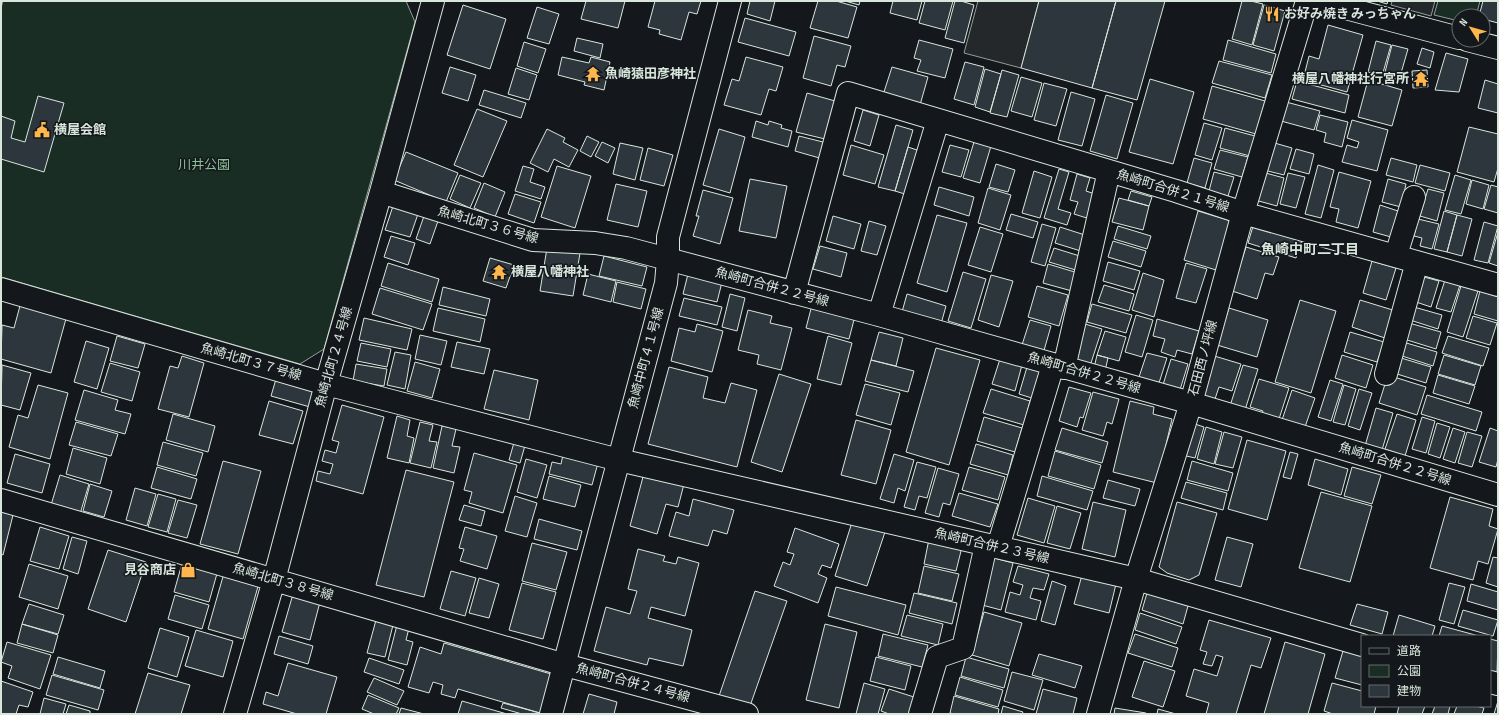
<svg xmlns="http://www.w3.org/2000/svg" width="1499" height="715" font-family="'Sofia Sans Condensed','Noto Sans JP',sans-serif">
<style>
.green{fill:#1a2d24;stroke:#939e99}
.parking{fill:#24282b;stroke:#939e99}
.building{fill:#2c363c;stroke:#d8e6dc}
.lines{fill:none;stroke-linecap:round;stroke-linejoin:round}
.street-casing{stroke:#d8e6dc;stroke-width:24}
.secondary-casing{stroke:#d8e6dc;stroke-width:24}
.street{stroke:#14181c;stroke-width:22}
.secondary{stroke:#14181c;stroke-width:22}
.labels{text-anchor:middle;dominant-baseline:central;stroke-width:3;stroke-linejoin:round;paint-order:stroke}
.poi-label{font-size:13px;font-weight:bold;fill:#d8e6dc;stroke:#14181c;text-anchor:start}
.park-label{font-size:13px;fill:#8ac095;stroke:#14181c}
.street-label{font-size:13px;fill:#d8e6dc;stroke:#14181c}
.neighbourhood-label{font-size:14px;font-weight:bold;fill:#d8e6dc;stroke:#14181c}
</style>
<rect width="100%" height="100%" fill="#14181c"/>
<path class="green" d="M3 1H406L415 22 324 349 300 364 1 277V8Z
M1438 1H1480L1476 16H1459V21L1434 15Z"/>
<path class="parking" d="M978 1H1039L1021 68 964 53Z
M1392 1H1435L1431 16 1391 5Z"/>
<path class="building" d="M586 1H625L618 28 581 19Z
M655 1H701L697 14 689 12 681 40 659 34 660 30 648 27Z
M750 1H775L770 21 747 14Z
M818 1H836L857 7 848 38 810 28Z
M845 1H860L859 5Z
M893 1H922L917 20 890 13Z
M925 1H953L945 30 919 23Z
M955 1H961L974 5 964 43 945 38Z
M1039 1H1116L1092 88 1021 68Z
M1116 1H1165L1137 100 1092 88Z
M1242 1H1251L1263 4 1252 45 1232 39Z
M1377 1H1388L1387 4Z
M1483 1H1498V23L1483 19V16H1479Z
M463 5 506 19 490 69 447 55Z
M1264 5 1285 11 1274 51 1253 45Z
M537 7 559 14 549 44 527 38Z
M745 18 796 32 789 56 738 42Z
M1328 25 1363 35 1347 92 1303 80 1309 56 1319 59Z
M814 36 851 46 845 67 837 65 831 86 803 78Z
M577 38 603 44 600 58 574 51Z
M919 40 953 49 945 78 917 71 921 60 914 58Z
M1228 40 1276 54 1271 73 1223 60Z
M1376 41 1391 45 1382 76 1368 72Z
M524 42 546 49 538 73 517 66Z
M1392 45 1408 49 1399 80 1384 76Z
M1422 48 1434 52 1430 68 1417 64Z
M1446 53 1468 59 1459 92 1435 90Z
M562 57 589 63 591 57 610 62 604 90 584 85 585 82 558 75Z
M746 57 783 67 776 91 769 89 761 115 724 105 732 79 739 81Z
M1219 61 1272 75 1265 98 1212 83Z
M965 62 984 67 974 105 954 99Z
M450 67 476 75 468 101 442 93Z
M892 67 928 77 920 105 883 95Z
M516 68 537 75 529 100 508 94Z
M985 69 1001 74 990 112 975 107Z
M1002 70 1019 75 1007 117 990 113Z
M1427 70 1428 87 1413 88 1412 71Z
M1021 77 1042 83 1032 117 1011 111Z
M1150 79 1194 92 1173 164 1129 152Z
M1368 80 1402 90 1392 126 1358 117Z
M1485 80 1498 84V113L1478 108Z
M1297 81 1349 95 1345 113 1292 99Z
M1044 83 1067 89 1056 126 1034 120Z
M1212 86 1265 101 1256 134 1203 119Z
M484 90 526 103 521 118 479 105Z
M1071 92 1095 99 1082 146 1058 140Z
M807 93 835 101 825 139 796 132Z
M1106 95 1133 103 1117 159 1090 151Z
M38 96 64 103 44 172 1 159V116L15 121 11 138 25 142Z
M1286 102 1320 111 1314 130 1281 121Z
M477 109 507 121 483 177 454 165Z
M863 110 879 115 870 146 854 141Z
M1320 115 1348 122 1342 147 1324 142 1326 133 1316 130Z
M1352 120 1388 130 1377 171 1342 162 1347 145 1357 148 1359 142 1347 138Z
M756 121 768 125 769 121 782 125 781 128 792 131 788 147 752 137Z
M1204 123 1222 128 1212 160 1195 155Z
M896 125 913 130 895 191 878 187Z
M1469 127 1498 134V168L1494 182 1457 172Z
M1225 128 1255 136 1250 156 1220 148Z
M547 129 565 138 563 142 578 150 569 167 554 159 548 172 530 163Z
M719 129 745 137 730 193 703 185Z
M587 136 599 142 591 157 580 151Z
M799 136 827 143 823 159 795 151Z
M602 142 615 148 608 163 595 156Z
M974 142 991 146 980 183 963 178Z
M1271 142 1292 148 1284 175 1264 170Z
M620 143 643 148 635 180 613 174Z
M851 145 884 155 875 184 843 175Z
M950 145 969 150 961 177 942 172Z
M908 147 920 151 908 195 895 191Z
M648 148 673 155 664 186 640 180Z
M1296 149 1314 154 1309 174 1290 169Z
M1220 150 1248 157 1242 177 1214 169Z
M406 152 458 173 446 202 394 180Z
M1194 158 1212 163 1205 188 1187 183Z
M1391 158 1417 165 1413 182 1386 175Z
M996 164 1015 170 1008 192 989 187Z
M1318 165 1334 170 1321 218 1305 214Z
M1420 165 1450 173 1445 191 1415 183Z
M523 166 534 169 530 182 545 187 541 199 515 191Z
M557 166 591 176 575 228 541 217Z
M1059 169 1069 172 1058 209 1071 213 1067 225 1044 218Z
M1034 171 1052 177 1040 218 1022 213Z
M1214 172 1234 177 1228 196 1209 191Z
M1262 172 1284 178 1277 206 1255 200Z
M1339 172 1371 181 1358 228 1336 222 1339 209 1330 207Z
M1288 173 1305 177 1296 208 1280 204Z
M1077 174 1090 178 1086 191 1098 195 1090 219 1074 214 1078 202 1070 200Z
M460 175 481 183 470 208 450 199Z
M1455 175 1471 180 1461 214 1445 210Z
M750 179 787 186 776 238 739 231Z
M1388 179 1406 184 1401 207 1382 202Z
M1472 180 1489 185 1483 209 1466 204Z
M484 183 505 192 495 217 474 208Z
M616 184 647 191 638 227 607 220Z
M1491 185 1498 187V213L1484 209Z
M939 187 974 197 969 216 934 205Z
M988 188 1011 195 1000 230 978 223Z
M1428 189 1444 193 1437 221 1420 216Z
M703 190 733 198 720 244 693 236 699 216H696Z
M1131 191 1152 197 1149 206 1128 200Z
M515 194 541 202 534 223 508 214Z
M1119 198 1149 206 1143 230 1112 222Z
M1380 205 1398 211 1391 237 1373 232Z
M393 206 418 214 410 237 385 230Z
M1198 211 1231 221 1216 270 1184 260Z
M1444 211 1457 215 1447 252 1434 249Z
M1011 214 1038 222 1033 238 1006 230Z
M937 215 967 223 947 292 917 283Z
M1457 215 1472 219 1462 256 1447 252Z
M424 216 438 221 430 244 416 239Z
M833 216 861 224 854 249 826 241Z
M1418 219 1439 224 1432 249 1420 246 1422 238 1414 236Z
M869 221 886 226 877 255 861 251Z
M1484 222 1498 226 1488 263 1474 260Z
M1254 223 1303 237 1296 258 1248 243Z
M1042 224 1056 228 1045 266 1031 262Z
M1118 226 1151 236 1147 249 1114 239Z
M980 227 1003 234 991 272 968 265Z
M1060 227 1088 236 1084 252 1055 243Z
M1498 232V266L1489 263Z
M391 236 415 243 408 265 384 257Z
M1113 241 1146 251 1141 267 1108 257Z
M820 246 847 253 841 277 813 269Z
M1246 247 1279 257 1273 275 1265 273 1257 299 1232 291Z
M547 248 580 253 573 296 540 291Z
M1054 248 1083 257 1079 271 1049 262Z
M604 256 647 267 642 286 599 276Z
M490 258 514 265 506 288 483 281Z
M1372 261 1396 268 1386 300 1363 293Z
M1108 262 1140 271 1134 290 1103 281Z
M388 263 439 279 432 302 381 286Z
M1186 263 1207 269 1196 303 1176 298Z
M1048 264 1078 273 1072 291 1043 283Z
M963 272 986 279 971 328 948 321Z
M1143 273 1164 280 1154 317 1132 310Z
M588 274 616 281 611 302 583 295Z
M688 274 722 282 717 302 683 294Z
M991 275 1013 281 999 327 978 320Z
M1424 277 1439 281 1431 307 1416 302Z
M1445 280 1460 285 1451 312 1436 308Z
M617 282 646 289 641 309 613 302Z
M1104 285 1134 294 1129 311 1098 302Z
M1037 286 1068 295 1059 326 1028 317Z
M1461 286 1478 291 1463 337 1447 332Z
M443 287 490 299 486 316 439 305Z
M380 288 432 304 423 330 372 314Z
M1480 291 1498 297V321L1474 314Z
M730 294 745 298 737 331 722 327Z
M907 294 946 306 941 324 902 312Z
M684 298 722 307 717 325 679 316Z
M1300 300 1336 311 1311 393 1275 382Z
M1360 300 1396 311 1388 339 1352 327Z
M21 302 67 315 51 373 1 359 2 325 14 328Z
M1092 304 1132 315 1126 333 1087 322Z
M812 305 855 316 849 339 806 328Z
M1414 307 1442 315 1438 329 1410 320Z
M438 308 485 319 480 342 433 331Z
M1229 308 1268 320 1257 357 1217 345Z
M748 310 772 316 770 323 792 328 781 370 757 364 759 355 738 350Z
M1136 315 1153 320 1142 357 1125 352Z
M1473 316 1497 323 1490 345 1466 338Z
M364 318 412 329 407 350 359 340Z
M1157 319 1199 331 1192 354 1177 350 1175 357 1161 352 1165 339 1153 336Z
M1030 320 1051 326 1043 354 1021 348Z
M1409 323 1441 332 1436 349 1404 339Z
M697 324 723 331 712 372 671 361 679 328 695 332Z
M1085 324 1102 329 1090 366 1073 361Z
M1105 331 1126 337 1119 361 1097 355Z
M879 332 903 338 896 366 871 360Z
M1350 332 1384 342 1377 362 1344 352Z
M420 335 447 341 441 365 415 359Z
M117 336 145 344 138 368 110 361Z
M828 336 852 343 841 385 817 379Z
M1448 336 1489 348 1483 366 1442 353Z
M86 341 109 348 97 389 74 382Z
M457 342 490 349 484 374 451 367Z
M1403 342 1437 352 1433 366 1399 355Z
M361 343 391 349 387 367 357 361Z
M936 348 980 360 949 465 906 452Z
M395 352 411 355 405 389 387 385Z
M1147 353 1167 358 1158 386 1138 380Z
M1097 355 1108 358 1105 371 1094 368Z
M1211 355 1241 364 1232 391 1219 387 1215 399 1199 395Z
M1342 355 1373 365 1366 388 1335 378Z
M1444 355 1481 366 1475 385 1438 374Z
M182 356 204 363 189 417 158 409 170 366 178 368Z
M1401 358 1431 367 1426 383 1397 374Z
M1000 359 1022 365 1015 391 992 384Z
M1171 359 1188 364 1179 393 1162 388Z
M871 360 914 371 908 392 865 381Z
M415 362 440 369 432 398 407 391Z
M110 363 140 372 132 401 101 392Z
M356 364 387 369 384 386 353 381Z
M2 365 31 373 20 410 1 405Z
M1243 365 1258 369 1245 410 1230 406Z
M669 367 708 377 703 398 725 403 731 383 757 390 737 467 648 444Z
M1027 367 1043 372 1035 399 1019 394Z
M494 370 538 380 529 420 484 409Z
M779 374 811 384 782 472 751 462Z
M1438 375 1475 386 1469 404 1433 393Z
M1394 377 1426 387 1417 415 1379 403 1386 381 1392 383Z
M276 379 315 391 310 407 271 396Z
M1259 379 1289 388 1279 419 1262 414 1263 411 1250 407Z
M1330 380 1343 384 1331 421 1318 417Z
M865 384 900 393 891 425 856 415Z
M38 385 68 393 50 459 9 447 18 415 28 418Z
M1344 385 1356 389 1345 425 1333 422Z
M1069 387 1091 393 1083 418 1080 417 1077 427 1059 421Z
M991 389 1030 401 1024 425 983 413Z
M1359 389 1372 393 1360 430 1348 426Z
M84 390 118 400 115 410 131 414 125 434 75 420Z
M1292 390 1315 398 1305 427 1282 420Z
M1093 392 1119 399 1112 424 1107 422 1103 436 1082 430Z
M1427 395 1482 412 1476 431 1421 414Z
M269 401 303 411 293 444 259 435Z
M1130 401 1154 407 1153 414 1172 419 1157 483 1113 472Z
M342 405 384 417 363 494 316 481 318 471 330 474 333 464 322 461 325 450 336 453 339 442 332 440Z
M1376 408 1393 413 1382 450 1365 446Z
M173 414 215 426 208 452 166 440Z
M1397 414 1416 420 1405 456 1385 449Z
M397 416 410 420 407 436 414 438 409 463 387 458Z
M984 417 1022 428 1015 452 977 441Z
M1422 417 1435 421 1426 453 1412 449Z
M856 420 891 430 876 484 841 475Z
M76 422 118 434 111 456 69 445Z
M420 422 433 425 429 441 437 442 431 468 410 463Z
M1192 423 1204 427 1195 458 1182 455Z
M1437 423 1450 427 1440 458 1428 454Z
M442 426 456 429 452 446 460 447 454 473 433 468Z
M1206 427 1222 432 1214 464 1197 459Z
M1062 428 1108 442 1102 463 1055 450Z
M1453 428 1465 432 1455 463 1443 459Z
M1490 428 1498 431V459L1496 467 1479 462Z
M1224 432 1242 437 1233 468 1215 464Z
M1467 432 1482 436 1472 467 1458 463Z
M515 439 526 442 520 463 509 460Z
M1247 440 1286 451 1267 520 1228 509Z
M163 442 203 453 196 476 157 465Z
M976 444 1013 455 1008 475 970 464Z
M73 448 107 458 100 484 66 474Z
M564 450 599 459 592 485 549 474 552 462 561 464Z
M1055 451 1101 465 1094 489 1048 476Z
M1290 452 1298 454 1291 479 1283 477Z
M474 453 517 465 503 513 469 503 472 492 464 490Z
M15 454 50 464 42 493 7 483Z
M894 454 914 460 905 491 898 488 894 503 880 499Z
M526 459 547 465 537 498 517 492Z
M1315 459 1348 469 1341 495 1308 485Z
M223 461 261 471 238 554 200 544Z
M1192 461 1233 473 1228 491 1187 480Z
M917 462 936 467 927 498 919 496 915 510 904 507Z
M157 467 197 479 191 499 151 488Z
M969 467 1005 477 998 500 962 490Z
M1352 467 1381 475 1372 504 1344 496Z
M938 468 959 474 950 505 943 503 939 517 925 513Z
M406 470 454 482 424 597 376 585Z
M644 473 684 484 678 507 666 504 657 534 630 526Z
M60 475 89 484 80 514 51 505Z
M549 476 581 485 575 507 543 499Z
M1042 476 1093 491 1087 510 1037 496Z
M1108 480 1140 489 1135 506 1103 498Z
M1186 482 1227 493 1223 510 1181 498Z
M90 484 112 491 104 517 83 511Z
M135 488 156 494 147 526 126 520Z
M1321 492 1372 506 1350 582 1299 568Z
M959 493 998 504 990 527 952 516Z
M158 494 176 499 167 532 148 527Z
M515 496 537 503 527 537 505 531Z
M1450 497 1493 509 1489 526 1498 529 1488 564 1478 561 1473 580 1430 568Z
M1028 498 1055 506 1044 543 1017 535Z
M693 499 734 510 727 534 713 530 708 546 669 536 676 512 689 516Z
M178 500 197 505 187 538 168 533Z
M1093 502 1126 510 1115 557 1082 549Z
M1177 502 1217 513 1199 575 1189 580 1167 573 1159 567Z
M464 505 485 511 481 526 459 520Z
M1057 506 1081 513 1070 549 1047 543Z
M1 512 13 515 3 555 1 554Z
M539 519 582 531 577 550 534 539Z
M853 519 886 529 867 586 835 576Z
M40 527 69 536 59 569 30 561Z
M465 527 497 536 487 569 460 561 464 549 459 548Z
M795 528 839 544 831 568 822 565 818 574 827 578 818 603 774 586 783 562 790 565 794 554 787 552Z
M72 537 87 541 78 574 63 569Z
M1227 537 1253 544 1241 587 1215 580Z
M929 539 962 547 956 571 924 564Z
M532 543 567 552 556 590 522 581Z
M638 549 665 556 663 561 676 564 678 557 699 563 685 616 651 607 648 618 692 630 683 666 649 658 647 665 594 651 606 607 630 614 637 591 628 589Z
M108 550 146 562 126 622 88 609Z
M1493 557 1498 558V587L1486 583Z
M994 558 1013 563 1001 610 982 605Z
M183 560 218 570 209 602 174 592Z
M29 564 68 576 58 609 19 597Z
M924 566 959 574 952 601 918 593Z
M1018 566 1049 574 1044 590 1033 588 1030 598 1041 601 1036 620 1005 612 1010 592 1020 595 1023 585 1013 582Z
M451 571 476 578 465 616 440 609Z
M224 573 259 583 243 639 208 629Z
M1082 575 1116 584 1109 613 1074 604Z
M479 578 499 584 489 618 469 613Z
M1052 581 1066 586 1055 625 1041 621Z
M522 583 556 592 543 639 509 630Z
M1449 583 1465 587 1454 624 1439 620Z
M1471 584 1498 592V610L1467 601Z
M836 587 906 605 898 635 828 616Z
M755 591 787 601 750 706 719 696Z
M914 593 957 603 952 624 909 613Z
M1147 593 1188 606 1183 624 1142 610Z
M293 594 320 602 310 640 282 632Z
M175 595 209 605 202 629 168 619Z
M29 604 64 615 58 634 22 624Z
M1357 604 1388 612 1382 634 1350 625Z
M1463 610 1498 620 1493 636 1458 626Z
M984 612 1022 623 1009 666 972 655Z
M1140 613 1182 627 1176 644 1135 630Z
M907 615 943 624 938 645 901 636Z
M1399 615 1435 626 1432 636H1393Z
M376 620 393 625 385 657 367 653Z
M1209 620 1271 638 1261 668 1251 665 1236 714H1206L1209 703 1186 696 1194 669 1217 676 1223 657 1216 655 1212 666 1203 664 1207 652 1200 650Z
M22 624 58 635 53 653 17 643Z
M825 624 857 632 839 708 806 700Z
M397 625 409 628 406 640 413 642 407 665 388 660Z
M1442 626 1479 636H1439Z
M160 628 189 637 177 677 148 668Z
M196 630 233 641 223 677 185 666Z
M883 634 928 645 922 667 878 656Z
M1135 634 1178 648 1172 667 1128 653Z
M279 636 313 646 308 664 274 654Z
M1490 639 1498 641 1497 673 1490 671Z
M7 642 51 655 40 689 8 678 12 666 1 662Z
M1285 642 1325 654 1308 714H1264Z
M444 643 551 674 540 713 458 689 455 698 441 694 443 685 433 682 429 693 408 687 420 647 441 654Z
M1343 651 1362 656V685L1335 678Z
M1039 654 1082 666 1075 688 1032 675Z
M58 657 105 671 100 688 53 674Z
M876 657 911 666 905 690 870 681Z
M966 657 1009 669 1004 688 961 676Z
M369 658 404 670 399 684 364 672Z
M1144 661 1175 671 1163 707 1132 697Z
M288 663 337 677 326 714H297L263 704 266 692 278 696Z
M1012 672 1043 680 1034 710 1004 701Z
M148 673 190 685 181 714H135Z
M52 675 104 690 98 710 46 695Z
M960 677 1003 690 998 707 955 695Z
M374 678 404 691 397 705 367 692Z
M1 681 33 692 28 707 19 705 16 714H1Z
M864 683 885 689 878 714H856Z
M1332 683 1362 691V706H1376L1374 714H1333L1324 711Z
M889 689 917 698 912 714H889L881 711Z
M1043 689 1077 698 1073 714H1036Z
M589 694 617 702 614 714H583Z
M368 695 399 708 396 714H374L362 709Z
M954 696 999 709 998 714H954L950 713Z
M44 698 66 704 63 714H40Z
M462 701 507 714H458Z
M1498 701V714H1494Z
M503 703 540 713 522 714 501 708Z
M69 705 90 711V714H66Z
M1003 706 1023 712 1022 714H1001Z
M1399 706H1425L1422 714H1397Z
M1435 706H1450L1448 714H1432Z
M1457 706H1476L1484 708 1482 714H1454Z
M401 708 424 714H399Z
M1115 708 1146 713V714H1114Z
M1158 709 1176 714H1157Z"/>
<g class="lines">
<defs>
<path id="street" d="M1319 1 1459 38
M1467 40 1498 48
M381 192 533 240 595 243 626 248 879 315 1191 403 1498 495
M1396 255 1414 197
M1 289 326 384 619 460 1136 579 1362 645
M794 293 848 93 1176 191 1243 213 1498 285
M879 315 938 120
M1064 368 1109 171
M1386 374 1417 262
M1 500 565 665 747 714
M998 547 1053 365
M1490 682 1498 684
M235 714 274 580 326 384 381 192 433 1
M920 714 937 657 963 648 986 545
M1098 714 1136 579 1191 403 1243 213 1307 1"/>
<path id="secondary" d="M551 714 666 283 668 260V237L730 1"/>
</defs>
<use href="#street" class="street-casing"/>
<use href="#secondary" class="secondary-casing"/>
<use href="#street" class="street"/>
<use href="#secondary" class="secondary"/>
</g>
<defs>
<symbol id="restaurant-bare" viewBox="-9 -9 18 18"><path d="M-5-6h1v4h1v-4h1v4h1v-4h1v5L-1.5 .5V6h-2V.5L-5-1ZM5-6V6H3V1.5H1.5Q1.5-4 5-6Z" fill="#ffb74d" stroke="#14181c" stroke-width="2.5" paint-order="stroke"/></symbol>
<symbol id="temple-bare" viewBox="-9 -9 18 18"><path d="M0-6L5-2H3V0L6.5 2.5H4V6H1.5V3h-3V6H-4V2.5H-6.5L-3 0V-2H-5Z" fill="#ffb74d" stroke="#14181c" stroke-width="2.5" paint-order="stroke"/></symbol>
<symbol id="civic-bare" viewBox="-9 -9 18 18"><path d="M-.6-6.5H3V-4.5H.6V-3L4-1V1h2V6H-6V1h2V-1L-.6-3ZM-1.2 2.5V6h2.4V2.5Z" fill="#ffb74d" stroke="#14181c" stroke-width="2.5" paint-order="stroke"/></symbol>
<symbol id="shop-bare" viewBox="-9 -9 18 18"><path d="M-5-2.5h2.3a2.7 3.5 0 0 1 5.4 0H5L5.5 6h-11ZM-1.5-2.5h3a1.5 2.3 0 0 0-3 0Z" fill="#ffb74d" stroke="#14181c" stroke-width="2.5" paint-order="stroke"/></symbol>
</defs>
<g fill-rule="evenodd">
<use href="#restaurant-bare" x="1261" y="3" width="22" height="22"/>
<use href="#temple-bare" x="582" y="63" width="22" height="22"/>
<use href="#temple-bare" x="1410" y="68" width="22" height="22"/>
<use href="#civic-bare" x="31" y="119" width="22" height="22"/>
<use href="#temple-bare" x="488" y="261" width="22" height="22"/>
<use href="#shop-bare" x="177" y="559" width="22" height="22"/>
</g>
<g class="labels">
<g class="poi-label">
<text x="1284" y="14">お好み焼き みっちゃん</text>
<text x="605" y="74">魚崎猿田彦神社</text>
<text x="1409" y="79" text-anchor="end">横屋八幡神社行宮所</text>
<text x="54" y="130">横屋会館</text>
<text x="511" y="272">横屋八幡神社</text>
<text x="176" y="570" text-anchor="end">見谷商店</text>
</g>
<g class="park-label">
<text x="204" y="165">川井公園</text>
</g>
<g class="street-label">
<text transform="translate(1173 191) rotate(17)">魚崎町合併２１号線</text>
<text transform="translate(488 225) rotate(16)">魚崎北町３６号線</text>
<text transform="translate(772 287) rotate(15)">魚崎町合併２２号線</text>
<text transform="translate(334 357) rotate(-74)">魚崎北町２４号線</text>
<text transform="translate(646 358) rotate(-75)">魚崎中町４１号線</text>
<text transform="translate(1203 358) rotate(-75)">石田西ノ坪線</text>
<text transform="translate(251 362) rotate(16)">魚崎北町３７号線</text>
<text transform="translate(1084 373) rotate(16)">魚崎町合併２２号線</text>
<text transform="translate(1395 464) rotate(17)">魚崎町合併２２号線</text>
<text transform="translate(992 546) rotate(13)">魚崎町合併２３号線</text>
<text transform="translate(283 582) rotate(16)">魚崎北町３８号線</text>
<text transform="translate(633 683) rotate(15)">魚崎町合併２４号線</text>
</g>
<g class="neighbourhood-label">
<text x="1310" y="249">魚崎中町二丁目</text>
</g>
</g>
<rect width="1499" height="715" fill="none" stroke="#d8e6dc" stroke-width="4"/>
<rect x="1361" y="635" width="130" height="72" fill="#14181c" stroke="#626a69"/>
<rect x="1369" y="648" width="20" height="6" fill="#14181c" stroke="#626a69"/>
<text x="1397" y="655" font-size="12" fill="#d8e6dc">道路</text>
<rect x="1369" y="665" width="20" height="12" fill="#1a2d24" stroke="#626a69"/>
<text x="1397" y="675" font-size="12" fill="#d8e6dc">公園</text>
<rect x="1369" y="685" width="20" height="12" fill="#2c363c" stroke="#626a69"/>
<text x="1397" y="695" font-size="12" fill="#d8e6dc">建物</text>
<g transform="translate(1471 28) rotate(307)"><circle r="19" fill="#14181c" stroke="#626a69"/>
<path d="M0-3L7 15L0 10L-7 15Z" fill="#ffb74d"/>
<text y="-6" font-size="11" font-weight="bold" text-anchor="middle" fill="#d8e6dc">N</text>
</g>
</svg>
